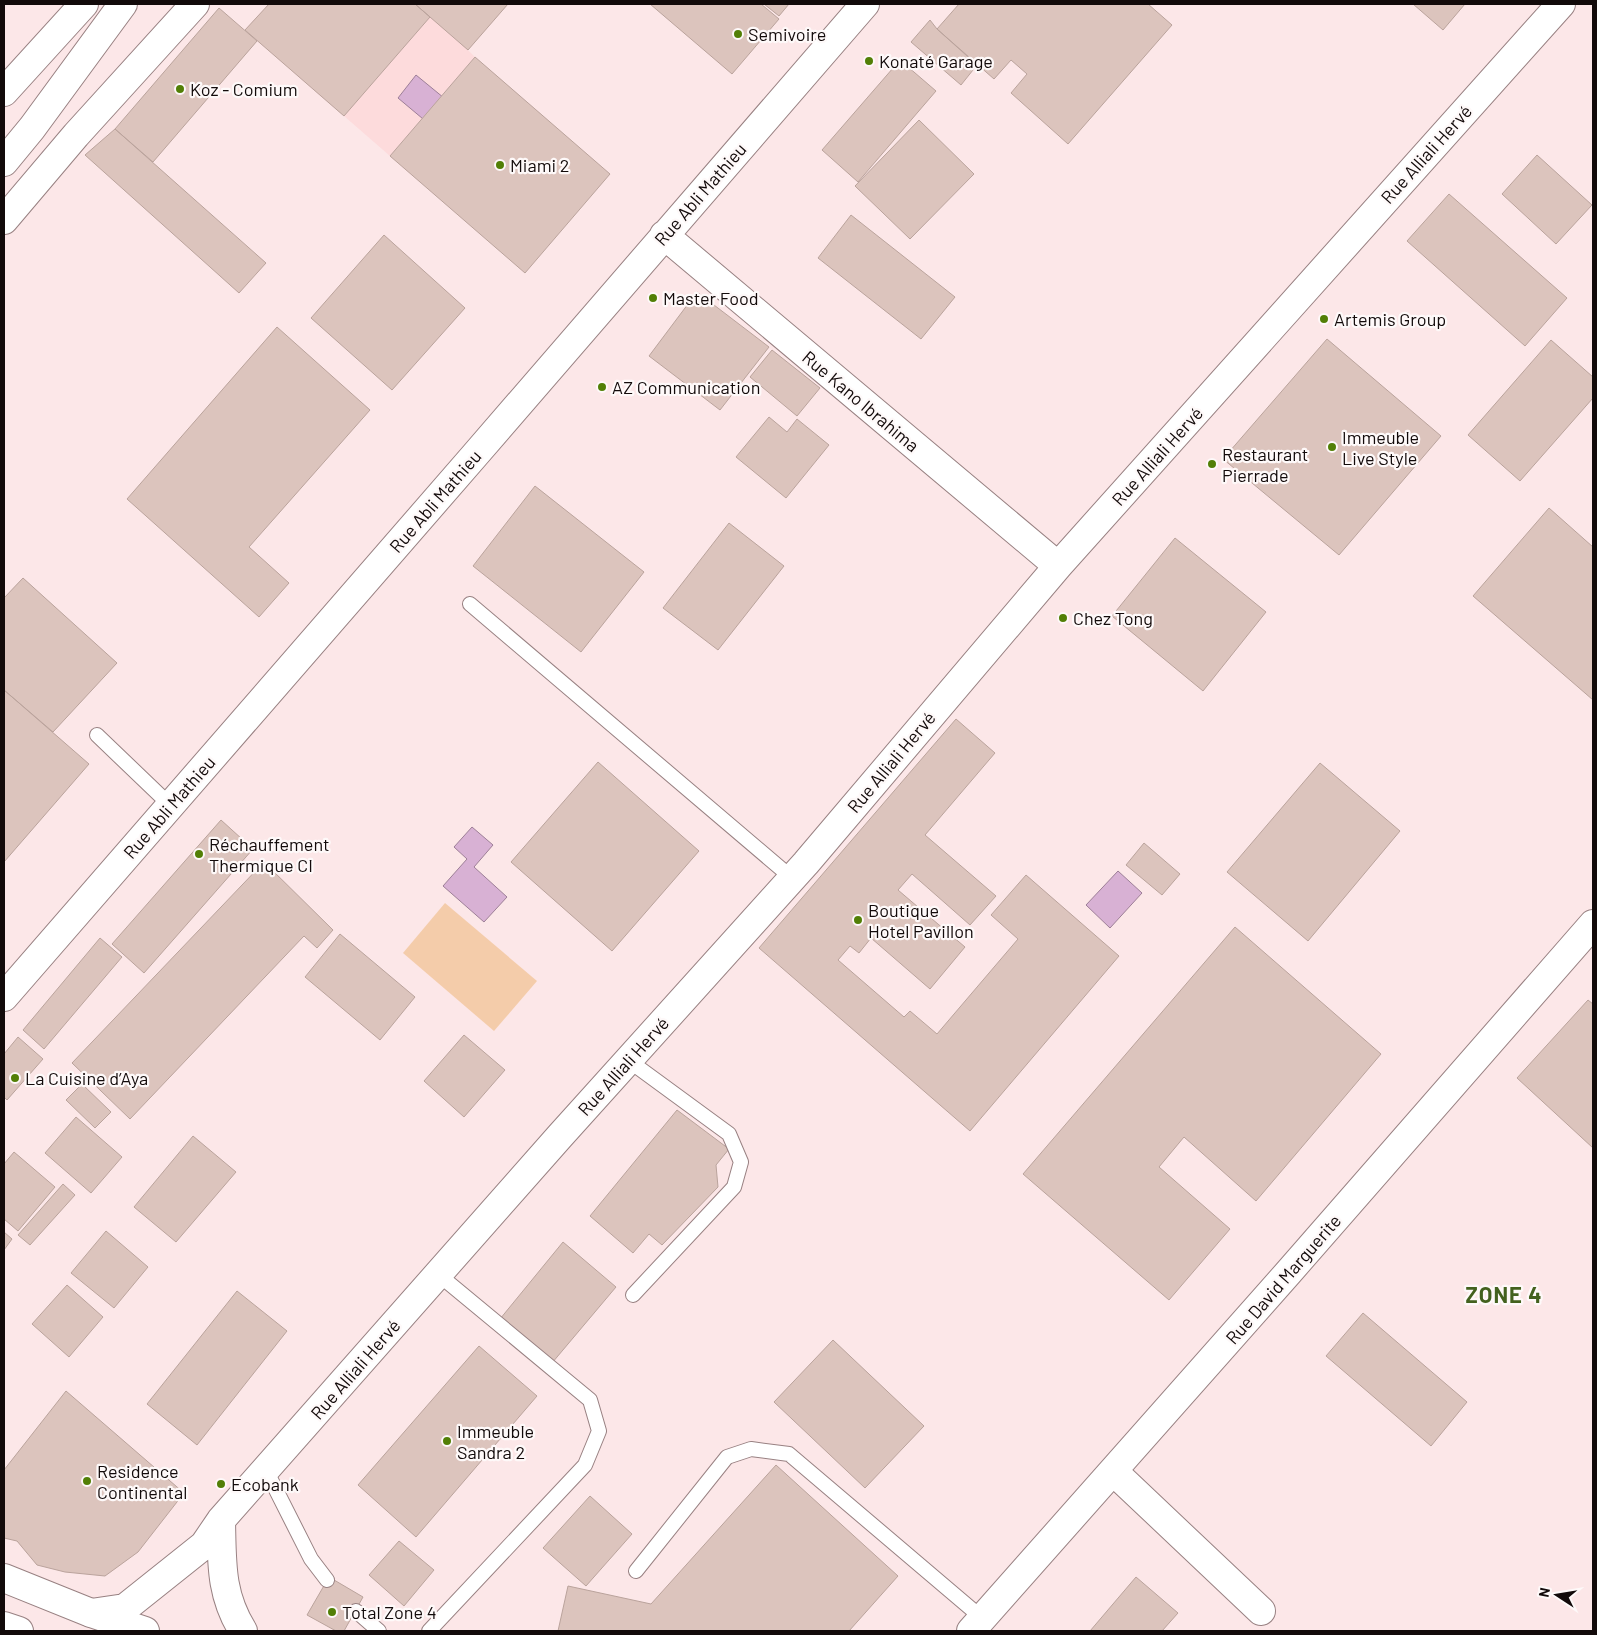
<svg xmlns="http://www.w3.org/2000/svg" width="1597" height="1635" font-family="Barlow,sans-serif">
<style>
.built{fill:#fddbdc}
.green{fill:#f4ccaa}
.water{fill:#d8b1d4;stroke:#9d7f97}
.building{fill:#dcc4bd;stroke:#baa39c}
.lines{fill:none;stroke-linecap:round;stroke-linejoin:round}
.lane-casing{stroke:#988182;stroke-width:16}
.street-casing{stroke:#988182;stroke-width:30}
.secondary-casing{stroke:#988182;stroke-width:30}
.highway-casing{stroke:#988182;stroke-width:30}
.lane{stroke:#fff;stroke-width:14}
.street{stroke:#fff;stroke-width:28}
.secondary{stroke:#fff;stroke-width:28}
.highway{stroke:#fff;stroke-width:28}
.poi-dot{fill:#527f06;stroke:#fef9f9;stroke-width:2}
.labels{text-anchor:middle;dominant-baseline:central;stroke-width:4.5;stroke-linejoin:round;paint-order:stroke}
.poi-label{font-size:18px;fill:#120a0a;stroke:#fef9f9;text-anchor:start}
.street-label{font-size:18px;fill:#120a0a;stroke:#fef9f9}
.district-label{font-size:22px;font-weight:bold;letter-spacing:1px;fill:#43611e;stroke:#fef9f9}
</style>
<rect width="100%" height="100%" fill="#fce7e8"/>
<path class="built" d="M269 4H508L468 50 475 57 390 156 245 30Z"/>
<path class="green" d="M445 903 537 981 494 1031 403 953Z"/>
<path class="water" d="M416 75 455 107 435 129 398 98Z
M472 827 493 845 474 867 507 897 484 922 443 886 467 859 454 847Z
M1118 871 1142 893 1110 928 1086 905Z"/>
<path class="building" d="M269 4H415L430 17 344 116 245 30Z
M415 4H508L468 50Z
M650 4H761L779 19 732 74Z
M764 4H789L779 16Z
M959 4H1148L1172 25 1068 144 1011 93 1027 74 1011 60 994 79 937 29Z
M1413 4H1465L1443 30Z
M219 8 257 41 153 162 115 129Z
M930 20 937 29 977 65 961 85 911 42Z
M475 57 610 174 525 273 390 156Z
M900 60 936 91 858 182 822 150Z
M919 120 974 174 910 239 855 186Z
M115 129 266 263 239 293 85 155Z
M1537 155 1592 205 1556 244 1502 194Z
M1449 194 1567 298 1525 346 1407 241Z
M851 215 955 297 921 339 818 258Z
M384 235 465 308 392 390 311 318Z
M697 292 769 347 720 410 649 356Z
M277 327 370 410 249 547 289 583 259 617 127 499Z
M1327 339 1441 436 1339 555 1223 459Z
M1551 340 1593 377V398L1520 481 1468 435Z
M772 350 820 388 797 416 750 377Z
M769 417 787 432 797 419 829 445 786 498 736 457Z
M535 486 644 572 581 652 473 566Z
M1549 508 1593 547V700L1473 596Z
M729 523 784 566 718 650 663 608Z
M1175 538 1266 612 1203 691 1112 616Z
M23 578 117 663 53 732 4 690V598Z
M4 690 89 764 4 862Z
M956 719 995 753 925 835 996 896 970 925 912 874 898 890 965 947 930 989 871 938 859 953 850 946 838 960 904 1017 910 1011 937 1034 1018 939 991 915 1026 875 1119 956 970 1131 759 948Z
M598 762 699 851 612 951 511 862Z
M1320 763 1400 831 1308 941 1227 872Z
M221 820 253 849 144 973 112 944Z
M1144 843 1180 874 1162 895 1126 865Z
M264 862 333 930 317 948 304 936 130 1119 72 1063Z
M1235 927 1381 1054 1256 1201 1184 1137 1159 1167 1230 1229 1169 1300 1023 1174Z
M340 934 415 997 380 1040 305 977Z
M100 938 122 957 44 1049 23 1030Z
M1588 1000 1593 1004V1148L1517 1078Z
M464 1035 505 1070 464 1117 424 1081Z
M18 1037 43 1059 7 1100 4 1097V1054Z
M82 1084 111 1112 95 1128 66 1100Z
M677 1110 729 1149 716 1165 718 1187 662 1245 649 1234 633 1253 590 1216Z
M76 1117 122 1157 91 1193 45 1153Z
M193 1136 236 1172 176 1242 134 1207Z
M14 1152 55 1187 18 1231 4 1219V1164Z
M63 1184 75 1195 30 1245 18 1235Z
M106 1231 148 1267 114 1308 71 1273Z
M4 1232 12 1239 4 1250Z
M563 1242 616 1287 552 1363 500 1319Z
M67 1285 103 1317 69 1357 32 1324Z
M237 1291 287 1331 197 1445 147 1404Z
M1363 1313 1467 1402 1431 1446 1326 1356Z
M833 1340 924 1426 865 1488 774 1402Z
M479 1346 537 1396 416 1537 358 1485Z
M66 1391 184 1493 138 1552 105 1576 65 1572 37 1565 17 1541 4 1538V1470Z
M776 1465 898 1576 849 1631H558L568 1586 651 1604Z
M590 1496 632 1534 586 1586 543 1548Z
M399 1541 434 1570 404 1606 369 1575Z
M329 1577 363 1597 344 1631H336L307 1615Z
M1136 1577 1178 1613 1162 1631H1090Z"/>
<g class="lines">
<defs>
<path id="lane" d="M470 604 792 878
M97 735 170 805
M628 1060 729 1134 741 1162 734 1187 633 1295
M266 1470 311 1559 327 1580
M636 1571 727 1457 751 1449 789 1454 982 1618
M356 1611 379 1631
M429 1631 585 1465 599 1431 590 1400 438 1274"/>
<path id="street" d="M4 220 76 135 195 4
M664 235 1058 566
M4 997 475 455 865 4
M1113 1471 1261 1611
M221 1520C222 1562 220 1594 243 1631
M91 1613 125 1608 204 1545 221 1520 560 1136 806 863 1058 566 1561 4
M971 1631 1288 1273 1593 924"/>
<path id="secondary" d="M4 1578 91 1613 145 1631"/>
<path id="highway" d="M4 92 84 4
M4 162 32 128 123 4
M4 1626 19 1631"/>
</defs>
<use href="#lane" class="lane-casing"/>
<use href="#street" class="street-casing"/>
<use href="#secondary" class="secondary-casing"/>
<use href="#highway" class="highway-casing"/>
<use href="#lane" class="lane"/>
<use href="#street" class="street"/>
<use href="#secondary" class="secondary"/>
<use href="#highway" class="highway"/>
</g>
<g class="poi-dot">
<circle cx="738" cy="34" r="5"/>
<circle cx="869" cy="61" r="5"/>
<circle cx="180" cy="89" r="5"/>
<circle cx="500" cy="165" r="5"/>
<circle cx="653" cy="298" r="5"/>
<circle cx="1324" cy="319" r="5"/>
<circle cx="602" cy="387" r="5"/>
<circle cx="1332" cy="447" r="5"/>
<circle cx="1212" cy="464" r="5"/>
<circle cx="1063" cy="618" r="5"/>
<circle cx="199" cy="854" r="5"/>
<circle cx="858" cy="920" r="5"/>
<circle cx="15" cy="1078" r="5"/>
<circle cx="447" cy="1441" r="5"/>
<circle cx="87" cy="1481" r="5"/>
<circle cx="221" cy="1484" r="5"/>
<circle cx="332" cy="1612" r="5"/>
</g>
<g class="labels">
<g class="poi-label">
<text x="748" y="34">Semivoire</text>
<text x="879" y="61">Konaté Garage</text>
<text x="190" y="89">Koz - Comium</text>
<text x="510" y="165">Miami 2</text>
<text x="663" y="298">Master Food</text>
<text x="1334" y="319">Artemis Group</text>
<text x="612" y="387">AZ Communication</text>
<text x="1342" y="437">Immeuble<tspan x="1342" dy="21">Live Style</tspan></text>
<text x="1222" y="454">Restaurant<tspan x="1222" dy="21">Pierrade</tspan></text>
<text x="1073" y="618">Chez Tong</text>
<text x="209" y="844">Réchauffement<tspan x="209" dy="21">Thermique CI</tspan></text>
<text x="868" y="910">Boutique<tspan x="868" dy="21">Hotel Pavillon</tspan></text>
<text x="25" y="1078">La Cuisine d’Aya</text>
<text x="457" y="1431">Immeuble<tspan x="457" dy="21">Sandra 2</tspan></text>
<text x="97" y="1471">Residence<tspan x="97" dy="21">Continental</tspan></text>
<text x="231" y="1484">Ecobank</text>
<text x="342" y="1612">Total Zone 4</text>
</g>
<g class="street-label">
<text transform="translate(1426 154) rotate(-48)">Rue Alliali Hervé</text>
<text transform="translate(700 194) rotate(-49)">Rue Abli Mathieu</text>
<text transform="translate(861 401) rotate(40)">Rue Kano Ibrahima</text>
<text transform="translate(1157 456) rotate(-48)">Rue Alliali Hervé</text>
<text transform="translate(435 501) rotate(-49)">Rue Abli Mathieu</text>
<text transform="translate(891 762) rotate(-50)">Rue Alliali Hervé</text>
<text transform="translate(169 807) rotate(-49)">Rue Abli Mathieu</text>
<text transform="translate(623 1066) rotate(-48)">Rue Alliali Hervé</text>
<text transform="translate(1283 1279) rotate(-49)">Rue David Marguerite</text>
<text transform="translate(355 1369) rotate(-49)">Rue Alliali Hervé</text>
</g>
<g class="district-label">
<text x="1504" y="1294">ZONE 4</text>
</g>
</g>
<rect width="1597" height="1635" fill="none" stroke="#120a0a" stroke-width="10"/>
<g transform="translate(1557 1595) rotate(282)" stroke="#fef9f9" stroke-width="4" paint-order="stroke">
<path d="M0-4L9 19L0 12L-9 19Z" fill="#120a0a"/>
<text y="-8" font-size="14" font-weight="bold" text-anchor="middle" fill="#120a0a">N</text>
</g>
</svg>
